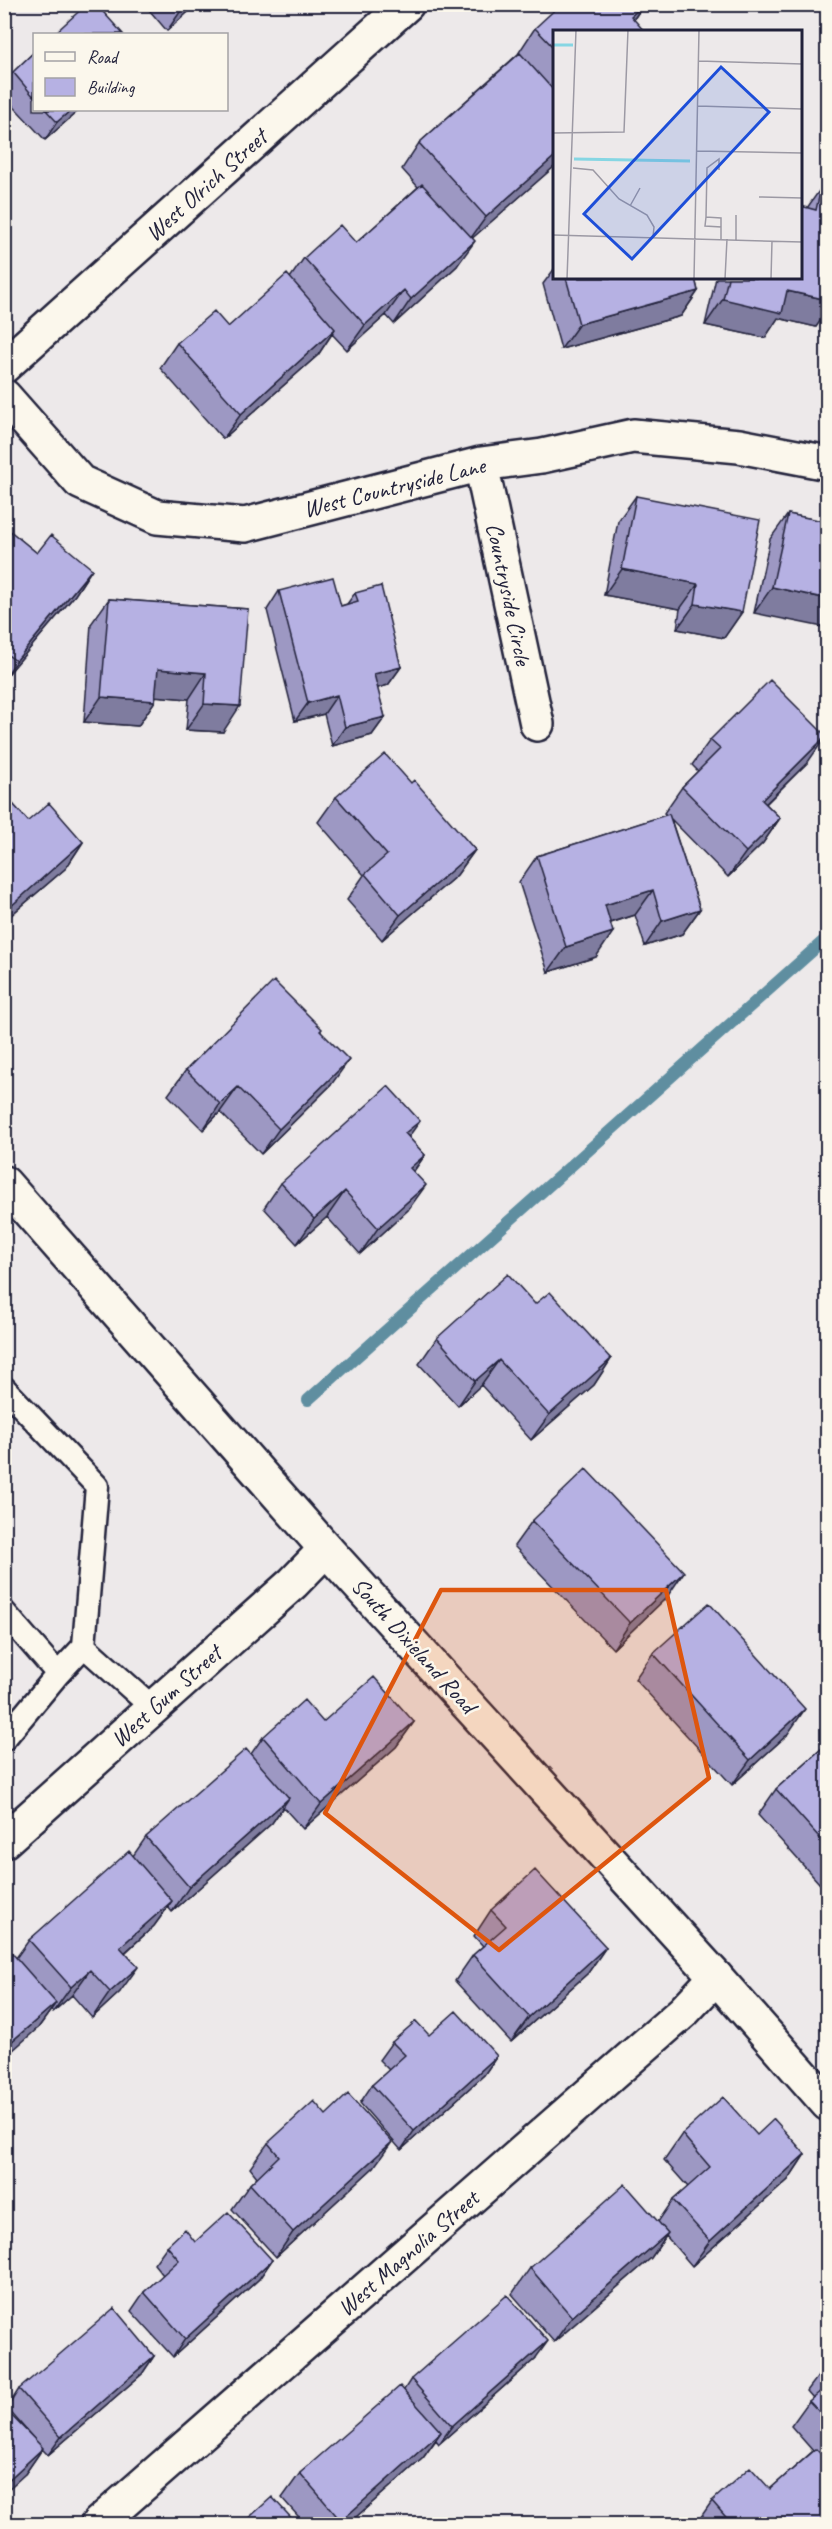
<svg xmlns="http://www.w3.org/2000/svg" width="832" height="2529" font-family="Caveat,sans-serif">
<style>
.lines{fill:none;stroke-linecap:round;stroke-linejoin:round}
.stream{stroke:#5e8ea0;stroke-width:12}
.lane-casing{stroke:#22223b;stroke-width:27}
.street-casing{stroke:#22223b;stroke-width:38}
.secondary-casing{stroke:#22223b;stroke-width:38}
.lane{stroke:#fbf7ec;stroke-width:22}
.street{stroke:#fbf7ec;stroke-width:33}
.secondary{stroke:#fbf7ec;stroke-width:33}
.wall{fill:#9d98c3;stroke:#22223b;stroke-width:1.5}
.shaded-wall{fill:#7f7c9f;stroke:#22223b;stroke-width:1.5}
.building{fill:#b6b1e3;stroke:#22223b;stroke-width:1.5}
.marked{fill:#de560e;fill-opacity:0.2;stroke:#de560e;stroke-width:4.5;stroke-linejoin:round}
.labels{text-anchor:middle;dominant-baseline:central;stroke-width:5;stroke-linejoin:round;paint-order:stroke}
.street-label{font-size:24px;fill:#22223b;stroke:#fbf7ec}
.inset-river{fill:none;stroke:#86d6e3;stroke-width:3}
.inset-road{fill:none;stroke:#9c99a4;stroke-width:1.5}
.view{fill:#1d4ed8;fill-opacity:0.15;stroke:#1d4ed8;stroke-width:3}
.inset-edge{fill:none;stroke:#22223b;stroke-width:3}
</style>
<rect width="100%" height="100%" fill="#ede9ea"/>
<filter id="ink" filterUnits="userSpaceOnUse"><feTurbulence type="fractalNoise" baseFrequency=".0167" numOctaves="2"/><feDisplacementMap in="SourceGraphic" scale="12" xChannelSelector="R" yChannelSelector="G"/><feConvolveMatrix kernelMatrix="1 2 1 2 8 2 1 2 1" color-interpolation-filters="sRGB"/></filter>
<g filter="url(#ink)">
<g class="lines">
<path class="stream" d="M308 1400 828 937"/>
<defs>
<path id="lane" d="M4 1388 97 1486 84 1646 58 1674 4 1612
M84 1646 153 1708
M4 1739 58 1674"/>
<path id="street" d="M4 396 80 482 157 517 245 525 481 464 542 456 633 436 739 446 828 463
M481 464 537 724
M4 1841 293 1583 326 1549
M98 2524 683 2012 716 1977"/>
<path id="secondary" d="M4 366 407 4
M4 1183 326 1549 716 1977 828 2104"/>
</defs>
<use href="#lane" class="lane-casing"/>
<use href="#street" class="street-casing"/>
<use href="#secondary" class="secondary-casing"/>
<use href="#lane" class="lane"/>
<use href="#street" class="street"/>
<use href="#secondary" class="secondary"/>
</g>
<path class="wall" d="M144 4H197L167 31Z
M644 4 634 19 555 32V166L472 238 457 266 394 324 386 315 347 350 332 334 318 355 223 439 160 368 177 343 228 327 290 278 304 258 356 243 418 187 402 169 419 143 518 54 535 28Z
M34 52V110H79L45 140 4 96V84L13 72Z
M821 188 828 189V310L816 327 778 318 765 338 705 325 716 278H801L807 208Z
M555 268V278H695L698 291 681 316 561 349 543 284Z
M636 496 742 612 724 638 677 629 680 609 604 595 618 521Z
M788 514 828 522 754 613 770 539Z
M4 526 37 553 92 569 75 595 4 679Z
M279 591 341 606 347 604 355 593 401 667 388 685 377 688 385 717 372 735 332 746 324 714 295 721 267 610Z
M109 599 248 609 223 732 186 730 189 699 156 696 155 701 138 726 84 722 91 624Z
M710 740 808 762 766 804 780 818 763 843 728 877 671 819 700 909 682 934 645 946 635 915 611 923 596 957 548 972 519 882 537 856 667 815 664 813 682 787 698 771 692 765Z
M411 783 475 850 457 875 382 940 347 900 364 875 318 822 336 797Z
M4 794 28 821 83 842 66 868 4 921Z
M321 1031 331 1085 261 1154 220 1112 203 1130 168 1095 186 1070Z
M408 1137 425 1155 414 1171 408 1210 360 1254 327 1217 297 1244 264 1208 281 1183Z
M535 1304 611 1359 594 1385 531 1440 481 1385 458 1406 419 1364 437 1338Z
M532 1521 667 1597 613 1649 514 1546Z
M653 1653 787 1735 732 1785 635 1679Z
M323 1722H414L396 1747 303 1829 283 1807 272 1823 172 1912 168 1907 154 1926 125 1953 120 1992 92 2018 72 1995 53 2012 51 2010 38 2028 16 1958 29 1940 133 1856 146 1837 251 1754 263 1737Z
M828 1743V1893L758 1815 776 1789Z
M491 1910 606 1947 588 1973 511 2042 455 1981 473 1955 483 1946 474 1936Z
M429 2035 497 2056 484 2075 401 2150 360 2103 372 2085 389 2070 379 2060 392 2042Z
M682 2134 757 2135 805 2154 788 2180 692 2266 666 2236 651 2258 554 2342 512 2294 530 2268 658 2222 673 2200 688 2187 664 2160Z
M268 2143 374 2167 276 2257 232 2209 250 2184 257 2177 250 2168Z
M195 2242 272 2260 259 2279 173 2357 131 2311 144 2292 163 2275 154 2264 167 2246Z
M154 2356 142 2374 48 2455 42 2449 25 2474 34 2439 7 2408 19 2389Z
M535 2359 439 2444 436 2440 423 2458 348 2524H305L282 2498 300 2473 404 2390 411 2379Z
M828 2363V2524H696L712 2501 770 2489 813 2451 791 2426 809 2401 813 2398 807 2391Z"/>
<path class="shaded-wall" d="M189 4H197L167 31 180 12Z
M644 4 627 29 631 16Z
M71 110H79L45 140 57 122Z
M555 156V166L468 242 486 217Z
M475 241 457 266 394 324 411 299Z
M404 290 386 315 347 350 365 325Z
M698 291 681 316 561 349 579 324Z
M787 291 828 300V310L816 327 778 318 765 338 705 325 723 299Z
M335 329 318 355 223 439 241 414Z
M92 569 75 595 4 679 16 661Z
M622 569 698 584 680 609 604 595Z
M772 587 828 599V628L754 613Z
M695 604 742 612 724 638 677 629Z
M401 667 388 685 361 693 374 674Z
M158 669 206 673 189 699 140 695Z
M337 695 324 714 295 721 308 703Z
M101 697 155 701 138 726 84 722Z
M204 704 240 706 223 732 186 730Z
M385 717 372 735 332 746 345 727Z
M826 736 808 762 744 825 762 800Z
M780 818 763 843 728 877 746 852Z
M83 842 66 868 4 921V915L10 907Z
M475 850 457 875 382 940 400 915Z
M653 890 635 915 587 930 605 905Z
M700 909 682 934 645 946 662 921Z
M613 932 596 957 548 972 566 947Z
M349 1060 331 1085 261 1154 279 1129Z
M238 1087 220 1112 203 1130 220 1104Z
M420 1121 402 1146 405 1133Z
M425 1155 407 1180 410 1168Z
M426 1185 408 1210 360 1254 378 1228Z
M345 1191 327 1217 297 1244 314 1219Z
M611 1359 594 1385 531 1440 549 1415Z
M499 1360 481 1385 458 1406 475 1381Z
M684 1572 667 1597 613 1649 630 1623Z
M805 1709 787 1735 732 1785 750 1760Z
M414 1722 396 1747 303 1829 321 1804Z
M289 1798 272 1823 172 1912 189 1887Z
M172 1901 154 1926 102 1973 120 1947Z
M606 1947 588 1973 511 2042 529 2017Z
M138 1967 120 1992 92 2018 110 1992Z
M90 1970 72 1995 53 2012 71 1987Z
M56 2003 38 2028 4 2058V2048Z
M497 2056 484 2075 401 2150 414 2131Z
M392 2142 374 2167 276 2257 293 2232Z
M805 2154 788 2180 692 2266 710 2241Z
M668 2233 651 2258 554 2342 572 2317Z
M272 2260 259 2279 173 2357 185 2339Z
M548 2341 535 2359 439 2444 452 2426Z
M154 2356 142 2374 48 2455 61 2437Z
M441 2432 423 2458 348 2524H338L341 2521Z
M43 2448 25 2474 4 2493V2484Z"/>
<path class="building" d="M87 4H96L123 34H54Z
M173 4H189L180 12Z
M561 4H644L631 16 645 32H555V49L535 28Z
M34 52V97L13 72Z
M520 53 555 92V156L486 217 419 143Z
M46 110H71L57 122Z
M422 184 475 241 411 299 404 290 365 325 304 258 340 225 356 243Z
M821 188 828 189V300L787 291 782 313 723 299 728 278H801V206L816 210Z
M287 274 335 329 241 414 177 343 214 311 228 327Z
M566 278H695L698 291 579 324Z
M636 496 760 520 742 612 695 604 698 584 622 569Z
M788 514 828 522V599L772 587Z
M4 526 37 553 51 535 92 569 16 661 4 652Z
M333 577 341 606 358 601 355 593 381 586 401 667 374 674 385 717 345 727 337 695 308 703 279 591Z
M109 599 248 609 240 706 204 704 206 673 158 669 155 701 101 697Z
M770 680 826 736 762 800 780 818 746 852 682 787 720 749 710 740Z
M385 754 411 783 414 780 475 850 400 915 365 874 387 855 336 797Z
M4 794 28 821 49 803 83 842 10 907 4 901Z
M669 814 700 909 662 921 653 890 605 905 613 932 566 947 537 856Z
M274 981 322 1029 320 1031 349 1060 279 1129 238 1087 220 1104 186 1070Z
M388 1086 420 1121 405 1133 425 1155 410 1168 426 1185 378 1228 345 1191 314 1219 281 1183Z
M508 1274 535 1304 550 1292 611 1359 549 1415 499 1360 475 1381 437 1338Z
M586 1469 684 1572 630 1623 532 1521Z
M709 1603 805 1709 750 1760 653 1653Z
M374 1677 414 1722 321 1804 263 1737 304 1700 323 1722Z
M828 1743V1847L776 1789Z
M246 1749 289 1798 189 1887 146 1837Z
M129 1851 172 1901 120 1947 138 1967 110 1992 90 1970 71 1987 29 1940Z
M535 1870 606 1947 529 2017 473 1955 506 1926 491 1910Z
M12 1953 56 2003 4 2048V1959Z
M456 2011 497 2056 414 2131 372 2085 405 2055 392 2042 416 2021 429 2035Z
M348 2094 392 2142 293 2232 250 2184 279 2156 268 2143 314 2101 326 2115Z
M723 2097 757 2135 774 2119 805 2154 710 2241 673 2200 710 2167 682 2134Z
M625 2184 668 2233 572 2317 530 2268Z
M228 2212 272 2260 185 2339 144 2292 179 2260 167 2246 185 2229 195 2242Z
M507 2295 548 2341 452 2426 411 2379Z
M114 2308 154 2356 61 2437 19 2389Z
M828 2385V2421L809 2401Z
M400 2386 441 2432 341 2521 300 2473Z
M4 2408 43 2448 4 2484Z
M816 2449 828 2462V2522L825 2524H826H730L731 2523 712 2501 750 2467 770 2489Z
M272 2497 297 2524H242Z"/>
</g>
<path class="marked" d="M441 1590H666L709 1778 499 1950 325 1813Z"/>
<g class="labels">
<g class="street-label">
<text transform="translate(206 185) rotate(-42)">West Olrich Street</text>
<text transform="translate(394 487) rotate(-14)">West Countryside Lane</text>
<text transform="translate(509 594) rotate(78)">Countryside Circle</text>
<text transform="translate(414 1645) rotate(48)">South Dixieland Road</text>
<text transform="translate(166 1696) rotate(-42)">West Gum Street</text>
<text transform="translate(408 2253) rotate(-41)">West Magnolia Street</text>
</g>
</g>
<g transform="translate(553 30)">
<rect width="249" height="249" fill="#ede9ea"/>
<path class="inset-river" d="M0 15H20M21 129 137 131"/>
<path class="inset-road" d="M146 31 249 34M145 76 249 79M0 103 71 102 75 0M144 121 249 123M20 138 40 140 66 169 94 185 101 197 100 207M206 167 249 168M77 176 87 158M183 185V210M153 187 154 138 166 129V140M0 205 249 212M168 209V197L152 196 153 187 168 188V197M14 249 23 0M141 249 146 0M172 249 174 209M218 249 219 211"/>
<path class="view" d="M168 37 216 82 79 229 31 184Z"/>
<rect width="249" height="249" class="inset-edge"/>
</g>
<rect width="832" height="2529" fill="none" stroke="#fbf7ec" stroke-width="24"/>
<rect x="12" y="12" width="808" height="2505" fill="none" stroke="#22223b" stroke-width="2" filter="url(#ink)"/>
<rect x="33" y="33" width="195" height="78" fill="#fbf7ec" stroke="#a4a2a5" stroke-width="1.5"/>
<rect x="45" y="52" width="30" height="9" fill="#fbf7ec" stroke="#a4a2a5" stroke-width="1.5"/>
<text x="87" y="63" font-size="18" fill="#22223b">Road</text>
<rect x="45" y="78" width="30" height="18" fill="#b6b1e3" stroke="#a4a2a5" stroke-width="1.5"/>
<text x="87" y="93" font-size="18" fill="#22223b">Building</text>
</svg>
